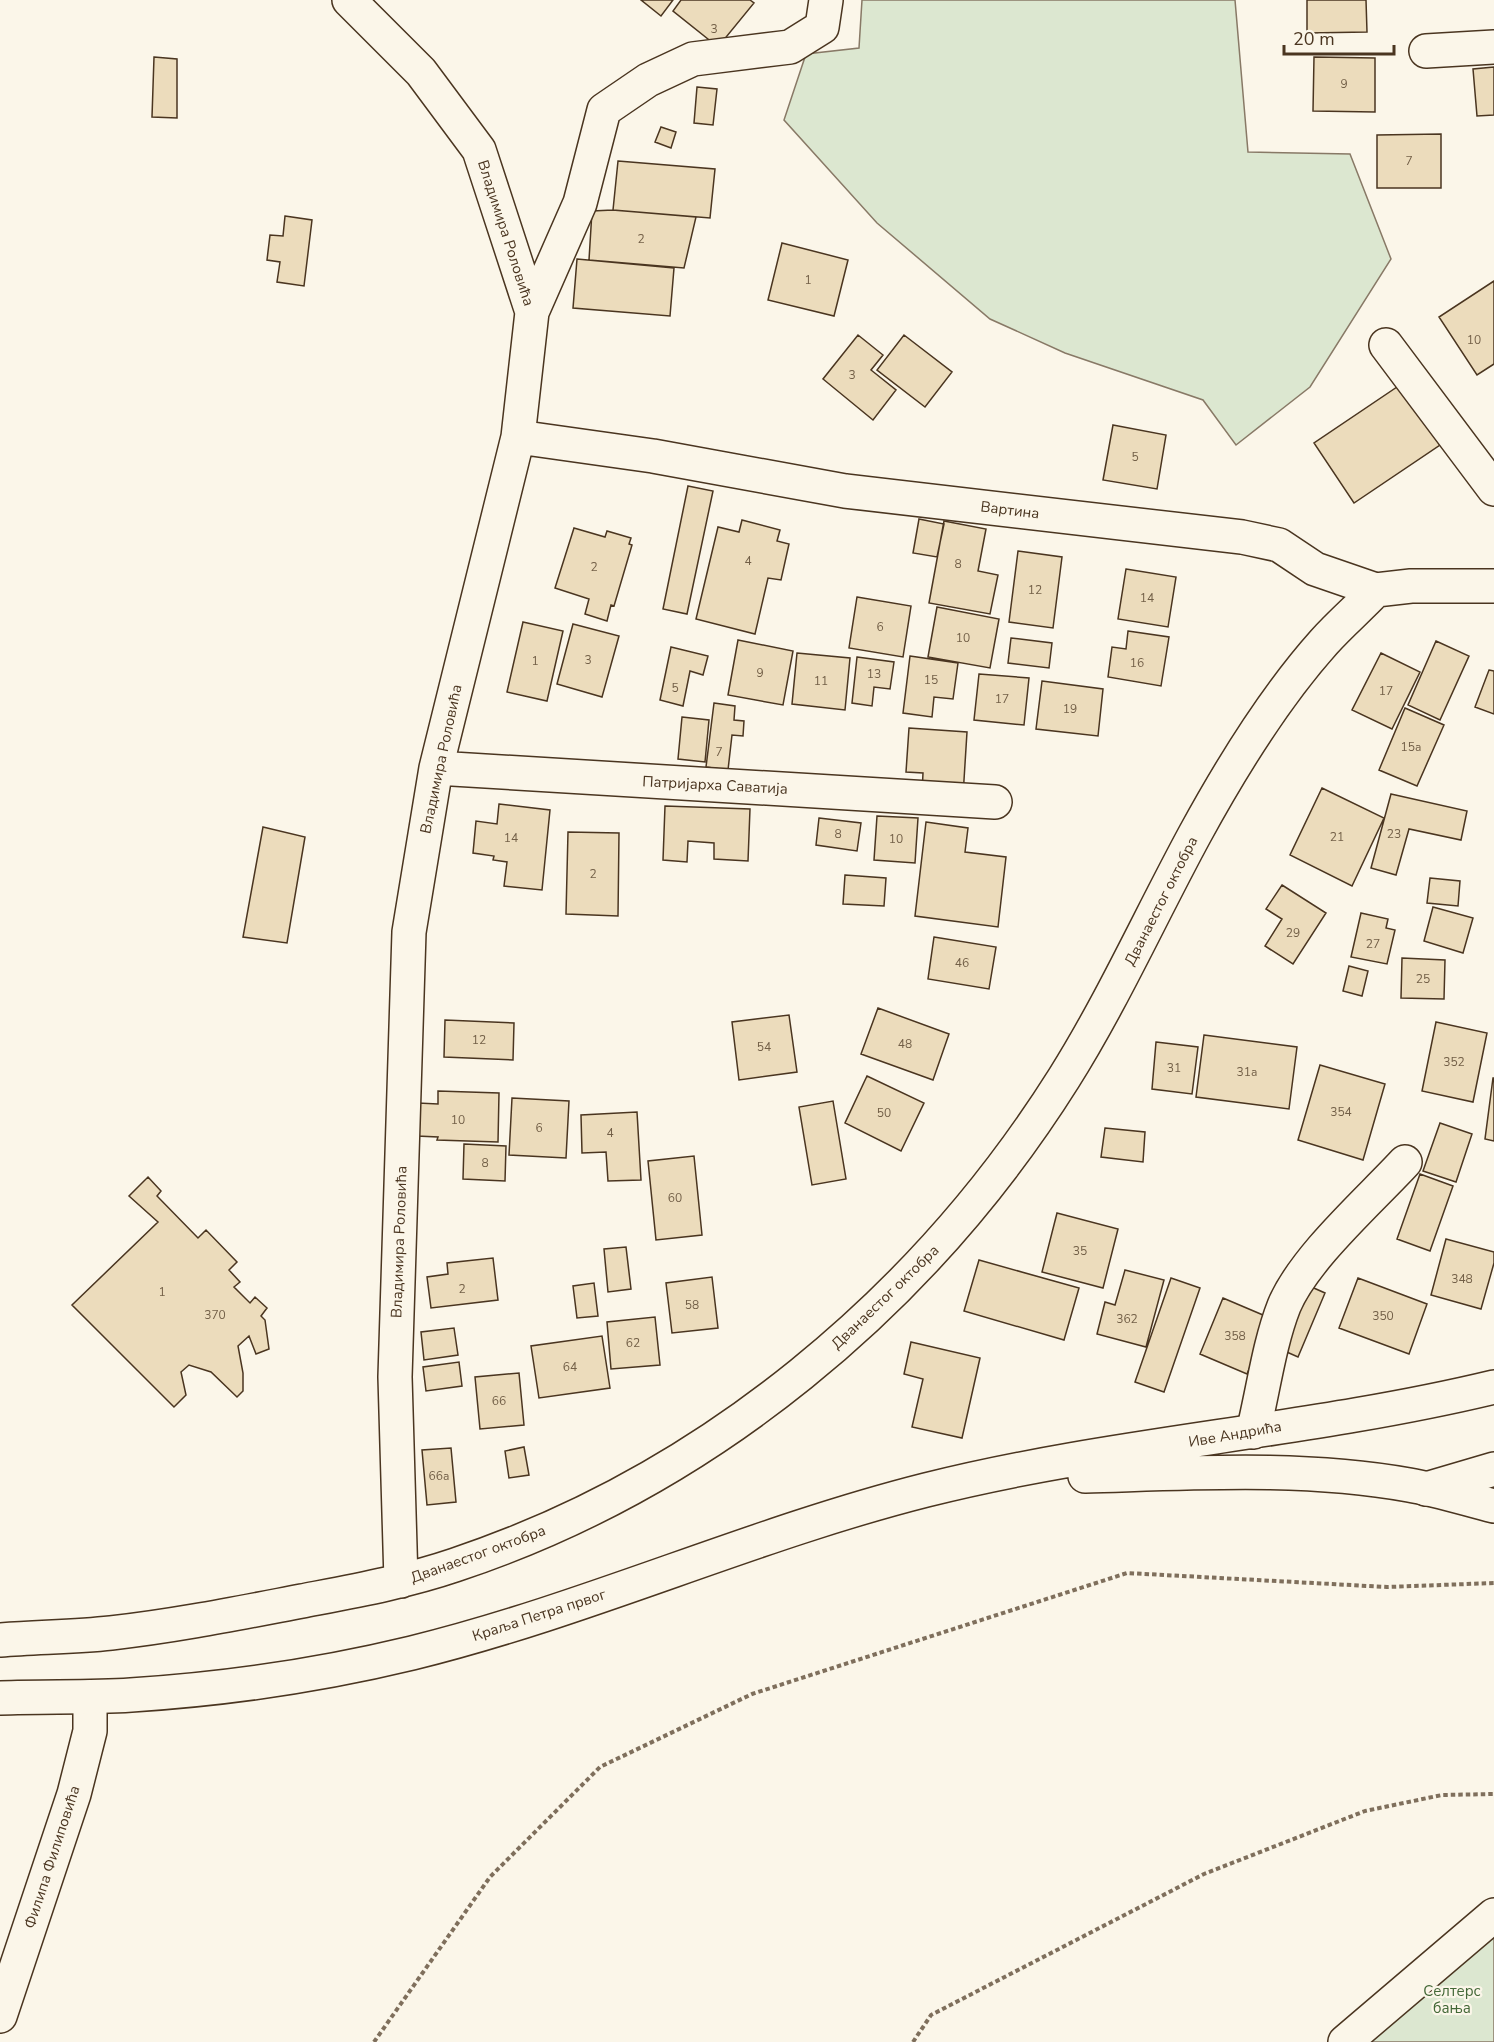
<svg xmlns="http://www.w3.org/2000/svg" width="1494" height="2042" font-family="'Nunito Sans',sans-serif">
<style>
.green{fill:#dce7d0;stroke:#887966;stroke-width:1.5}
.building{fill:#ecdcbc;stroke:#4a3520;stroke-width:1.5}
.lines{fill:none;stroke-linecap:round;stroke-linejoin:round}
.minor-casing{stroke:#4a3520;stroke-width:36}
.major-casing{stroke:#4a3520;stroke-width:36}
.path{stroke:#7f6f5c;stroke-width:4;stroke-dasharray:4.5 3;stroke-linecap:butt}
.minor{stroke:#fbf6e9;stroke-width:33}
.major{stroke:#fbf6e9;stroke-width:33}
.labels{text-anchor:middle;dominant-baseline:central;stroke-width:4.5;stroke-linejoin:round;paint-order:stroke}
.number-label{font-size:12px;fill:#725f47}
.street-label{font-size:15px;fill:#4a3520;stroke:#fbf6e9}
.park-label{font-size:15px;fill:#436837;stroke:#fbf6e9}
</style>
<rect width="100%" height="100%" fill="#fbf6e9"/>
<path class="green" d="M862 0H1235L1248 152 1350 154 1391 259 1310 387 1236 445 1203 400 1065 353 990 319 877 223 784 120 806 54 859 48Z
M1494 1907V2042H1338Z"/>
<path class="building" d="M641 0H673L661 16Z
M681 0H750L754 3 718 47 673 11Z
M1307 0H1366L1367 32 1307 33Z
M154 57 177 59V118L152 117Z
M1314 57 1375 58V112L1313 111Z
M1494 67V115L1477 116 1473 69Z
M697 87 717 89 713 125 694 123Z
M661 127 676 132 671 148 655 142Z
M1441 134V188H1377V135Z
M618 161 715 169 710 218 613 210Z
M613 210 696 217 684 268 589 260 592 211Z
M285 216 312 220 304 286 277 282 280 262 267 260 270 235 283 236Z
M782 243 848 260 834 316 768 300Z
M577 259 674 268 670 316 573 308Z
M1494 281V364L1477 375 1439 317Z
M858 335 883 355 871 370 896 390 873 420 823 379Z
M904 335 952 372 925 407 877 370Z
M1400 385 1440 445 1354 503 1314 443Z
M1113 425 1166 435 1157 489 1103 480Z
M688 486 713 491 687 614 663 609Z
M919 519 944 524 937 557 913 553Z
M742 520 780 530 777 541 789 544 781 580 768 578 755 634 696 619 718 527 739 532Z
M944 521 986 529 978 571 998 575 990 614 929 603Z
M574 528 605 537 607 531 631 538 629 544 632 545 614 606 611 605 607 621 585 614 589 599 555 588Z
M1018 551 1062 557 1053 628 1009 622Z
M1126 569 1176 577 1168 627 1118 619Z
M857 597 911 606 903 657 849 648Z
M937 607 999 619 990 668 928 657Z
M523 622 563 631 547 701 507 692Z
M573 624 619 636 602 697 557 684Z
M1128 631 1169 637 1161 686 1108 677 1112 647 1126 649Z
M1011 638 1052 643 1049 668 1008 663Z
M738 640 793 651 783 705 728 695Z
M1436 641 1469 656 1440 720 1408 705Z
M671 647 708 656 703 675 690 671 683 706 660 700Z
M797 653 850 658 845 710 792 704Z
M1381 653 1420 672 1392 729 1352 710Z
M910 656 958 663 953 699 934 697 932 717 903 713Z
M857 657 894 662 890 689 874 687 872 706 852 703Z
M1489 670 1494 671V714L1475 707Z
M979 674 1029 678 1024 725 974 720Z
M1042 681 1103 689 1098 736 1036 729Z
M714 703 735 706 734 720 744 721 743 736 732 735 728 770 706 767Z
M1405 708 1444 725 1417 786 1379 770Z
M682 717 709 720 705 762 678 759Z
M909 728 967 732 963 796 922 794 923 773 906 772Z
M1322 788 1384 818 1352 886 1290 855Z
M1391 794 1467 811 1461 840 1409 829 1396 875 1371 868Z
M499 804 550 810 542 890 504 886 507 862 493 860 494 856 473 853 476 821 497 824Z
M665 806 750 809 748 861 714 859V843L688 841 687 862 663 860Z
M877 816 918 818 915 863 874 860Z
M819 818 861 823 857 851 816 845Z
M926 822 968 828 965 852 1006 857 998 927 915 916Z
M263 827 305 837 287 943 243 937Z
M568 832 619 833 618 916 566 914Z
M845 875 886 878 884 906 843 904Z
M1430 878 1460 881 1458 906 1427 903Z
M1282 885 1326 913 1293 964 1265 946 1282 919 1266 909Z
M1433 907 1473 918 1463 953 1424 941Z
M1361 913 1388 919 1386 928 1395 930 1387 964 1351 957Z
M934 937 996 947 989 989 928 979Z
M1402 958 1445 960 1444 999 1401 998Z
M1349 966 1368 971 1362 996 1343 991Z
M878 1008 949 1034 933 1080 861 1054Z
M789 1015 797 1072 739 1080 732 1022Z
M445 1020 514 1023 513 1060 444 1057Z
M1436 1022 1487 1033 1473 1102 1422 1091Z
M1204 1035 1297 1047 1289 1109 1196 1097Z
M1156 1042 1198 1047 1192 1094 1152 1089Z
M1320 1065 1385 1084 1363 1160 1298 1140Z
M867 1076 924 1103 901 1151 845 1123Z
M1493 1078H1494V1141L1485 1139Z
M438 1091 499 1093 498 1142 437 1140 438 1137 417 1136 418 1103 438 1104Z
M512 1098 569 1101 566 1158 509 1155Z
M833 1101 846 1179 812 1185 799 1107Z
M637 1112 641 1180 608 1181 606 1152 582 1153 581 1115Z
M1440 1123 1472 1134 1456 1182 1423 1171Z
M1105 1128 1145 1132 1143 1162 1101 1157Z
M464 1144 506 1146 505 1181 463 1179Z
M694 1156 702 1235 656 1240 648 1161Z
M1420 1174 1453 1186 1430 1251 1397 1239Z
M148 1177 161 1191 157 1196 198 1238 206 1230 237 1262 229 1270 240 1282 234 1287 250 1303 255 1297 267 1308 261 1316 265 1320 269 1349 256 1354 249 1336 238 1346 243 1373V1391L237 1397 211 1372 189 1365 181 1372 186 1395 174 1407 72 1305 158 1222 129 1196Z
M1057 1213 1118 1229 1103 1288 1042 1272Z
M1446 1239 1494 1252V1263L1481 1309 1431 1295Z
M626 1247 631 1289 608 1292 604 1249Z
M493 1258 498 1300 431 1308 427 1277 448 1274 447 1263Z
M979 1260 1079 1288 1064 1340 964 1311Z
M1125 1270 1164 1280 1146 1347 1097 1334 1105 1302 1115 1305Z
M712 1277 718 1328 672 1333 666 1283Z
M1171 1278 1200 1288 1164 1392 1135 1382Z
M1358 1278 1427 1304 1409 1354 1339 1328Z
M594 1283 598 1316 577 1318 573 1286Z
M1307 1285 1325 1293 1298 1357 1280 1349Z
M1223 1298 1270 1318 1247 1374 1200 1354Z
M655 1317 660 1365 611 1369 607 1322Z
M454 1328 458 1355 424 1360 421 1332Z
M602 1336 610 1388 539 1398 531 1346Z
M911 1342 980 1358 962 1438 912 1427 923 1379 904 1374Z
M459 1362 462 1386 426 1391 423 1367Z
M519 1373 524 1425 480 1429 475 1377Z
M524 1447 529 1475 509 1478 505 1451Z
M451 1448 456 1502 427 1505 422 1450Z"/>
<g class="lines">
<defs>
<path id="minor" d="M349 0 421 72 479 150 532 312 518 437 436 768 409 932 395 1377 401 1581
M1426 51 1494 47
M532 312 580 203 604 110 648 80 693 59 790 47 822 27 826 0
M1386 345 1494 489
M518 437 653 456 845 491 1242 537 1279 545 1315 569 1376 590 1411 586H1494
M436 768 995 802
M1253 1432C1263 1392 1269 1344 1284 1306 1304 1258 1369 1201 1405 1162
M1426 1489 1494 1469
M0 1640C37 1637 74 1637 111 1633 175 1626 239 1613 302 1601 354 1591 405 1582 455 1565 707 1481 923 1302 1064 1078 1113 1000 1151 915 1195 834 1231 768 1273 699 1324 642 1340 624 1359 608 1376 590
M0 2016 74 1794 90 1731V1697
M1345 2042 1494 1915"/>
<path id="major" d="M1085 1476C1193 1473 1303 1466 1409 1485 1438 1490 1466 1499 1494 1506
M0 1698C44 1696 87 1698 131 1695 225 1689 321 1675 412 1653 587 1610 752 1534 926 1490 1113 1443 1307 1432 1494 1387"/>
</defs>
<use href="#minor" class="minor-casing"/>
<use href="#major" class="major-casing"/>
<path class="path" d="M374 2042 490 1877 600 1767 752 1694 1127 1573 1387 1587 1494 1583
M913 2042 931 2015 1204 1874 1365 1811 1442 1795 1494 1794"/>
<use href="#minor" class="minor"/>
<use href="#major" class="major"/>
</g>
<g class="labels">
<g class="number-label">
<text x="714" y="29">3</text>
<text x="1344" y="84">9</text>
<text x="1409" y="161">7</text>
<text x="641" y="239">2</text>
<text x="808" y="280">1</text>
<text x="1474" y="340">10</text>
<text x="852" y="375">3</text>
<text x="1135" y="457">5</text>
<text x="748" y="561">4</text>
<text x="958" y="564">8</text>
<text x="594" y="567">2</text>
<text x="1035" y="590">12</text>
<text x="1147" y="598">14</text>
<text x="880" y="627">6</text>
<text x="963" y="638">10</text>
<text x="588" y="660">3</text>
<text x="535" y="661">1</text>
<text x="1137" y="663">16</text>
<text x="760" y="673">9</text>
<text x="874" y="674">13</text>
<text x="931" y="680">15</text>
<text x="821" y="681">11</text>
<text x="675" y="688">5</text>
<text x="1386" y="691">17</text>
<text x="1002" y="699">17</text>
<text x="1070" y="709">19</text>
<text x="1411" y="747">15a</text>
<text x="719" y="752">7</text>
<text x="838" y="834">8</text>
<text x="1394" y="834">23</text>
<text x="1337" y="837">21</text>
<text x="511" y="838">14</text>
<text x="896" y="839">10</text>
<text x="593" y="874">2</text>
<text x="1293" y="933">29</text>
<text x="1373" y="944">27</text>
<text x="962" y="963">46</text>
<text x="1423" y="979">25</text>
<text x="479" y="1040">12</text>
<text x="905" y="1044">48</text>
<text x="764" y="1047">54</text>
<text x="1454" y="1062">352</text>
<text x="1174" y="1068">31</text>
<text x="1247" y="1072">31a</text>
<text x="1341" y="1112">354</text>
<text x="884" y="1113">50</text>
<text x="458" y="1120">10</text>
<text x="539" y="1128">6</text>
<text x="610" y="1133">4</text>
<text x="485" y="1163">8</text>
<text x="675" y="1198">60</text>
<text x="1080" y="1251">35</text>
<text x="1462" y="1279">348</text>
<text x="462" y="1289">2</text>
<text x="162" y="1292">1</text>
<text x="692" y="1305">58</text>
<text x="215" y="1315">370</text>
<text x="1383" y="1316">350</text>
<text x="1127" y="1319">362</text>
<text x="1235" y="1336">358</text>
<text x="633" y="1343">62</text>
<text x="570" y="1367">64</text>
<text x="499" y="1401">66</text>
<text x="439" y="1476">66a</text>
</g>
<g class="street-label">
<text transform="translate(506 233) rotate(72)">Владимира Роловића</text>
<text transform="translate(1010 510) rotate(7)">Вартина</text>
<text transform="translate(441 759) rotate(-78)">Владимира Роловића</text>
<text transform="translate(715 785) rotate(3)">Патријарха Саватија</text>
<text transform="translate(1161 901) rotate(-63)">Дванаестог октобра</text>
<text transform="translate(399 1242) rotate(-88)">Владимира Роловића</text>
<text transform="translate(885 1297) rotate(-44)">Дванаестог октобра</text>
<text transform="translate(1235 1434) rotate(-10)">Иве Андрића</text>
<text transform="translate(478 1554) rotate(-20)">Дванаестог октобра</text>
<text transform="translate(539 1615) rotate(-18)">Краља Петра првог</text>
<text transform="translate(52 1857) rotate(-72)">Филипа Филиповића</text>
</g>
<g class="park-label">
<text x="1452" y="1991">Селтерс<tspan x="1452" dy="17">бања</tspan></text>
</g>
</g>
<path d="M1284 45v9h110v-9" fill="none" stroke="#4a3520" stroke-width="3"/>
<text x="1293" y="45" font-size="18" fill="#4a3520" stroke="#fbf6e9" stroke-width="4.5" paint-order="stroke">20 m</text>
</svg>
